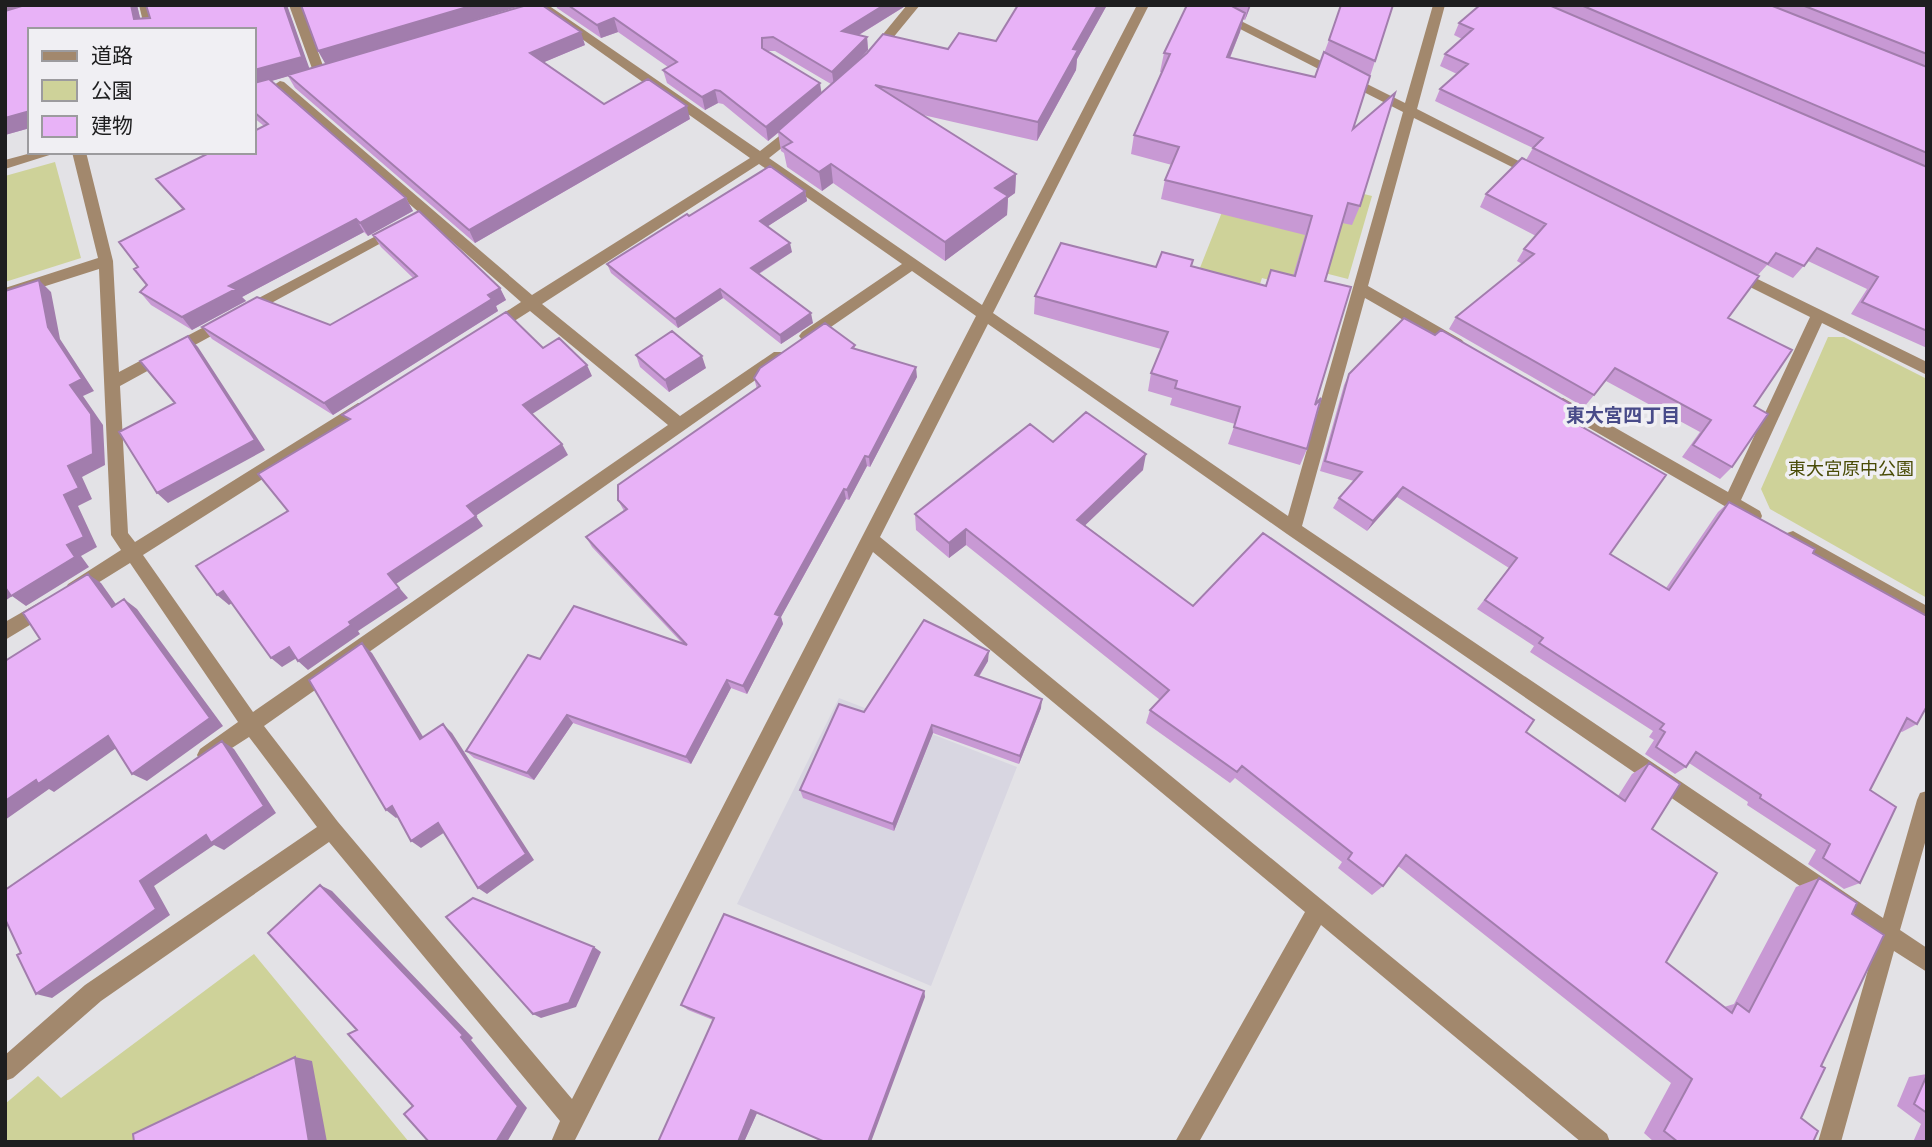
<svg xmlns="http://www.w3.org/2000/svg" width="1932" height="1147" font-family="'Asap Condensed','Noto Sans JP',sans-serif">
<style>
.built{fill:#d8d6e1}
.green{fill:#ced299}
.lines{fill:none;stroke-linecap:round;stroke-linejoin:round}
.minor{fill:#a2886d;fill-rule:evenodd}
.wall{fill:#c899d4;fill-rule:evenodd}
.shaded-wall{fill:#a27dad}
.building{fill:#e8b2f7;stroke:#a27dad;stroke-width:2}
.labels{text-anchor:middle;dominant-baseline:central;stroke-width:7;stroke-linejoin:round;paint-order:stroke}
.park-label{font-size:18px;fill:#494b06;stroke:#f0eff3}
.neighbourhood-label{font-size:19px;font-weight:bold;fill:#484b89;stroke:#f0eff3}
</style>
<rect width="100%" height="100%" fill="#e3e2e6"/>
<path class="built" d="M839 698 1017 767 931 986 737 904Z"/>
<path class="green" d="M55 162 81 258 5 282V176Z
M1241 164 1372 196 1348 279 1301 267 1295 287 1262 278 1255 299 1194 283Z
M1828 337H1844L1927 379V598L1770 509 1761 489Z
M254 954 409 1142H5V1104L38 1076 61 1098Z"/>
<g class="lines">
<path class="minor" d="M139 5H151L157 30H145Z
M289 5H301L326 74 324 77H316L314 74Z
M534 5H548L760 151 792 126H802V132L769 158 982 305 1137 5H1149L993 313 1288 516 1403 112 1193 5H1209L1405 103 1433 5H1445L1417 109 1546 175 1539 180 1534 178 1414 118 1368 286 1462 340 1465 344 1457 350 1452 348 1365 298 1302 526 1883 918 1917 800 1920 793 1927 791V836L1900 930 1927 948V972L1894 951 1841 1142H1818L1877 939 1287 534 988 324 880 537 1607 1134 1610 1142H1581L1321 925 1199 1142H1175L1305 912 873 552 574 1142H551L560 1121 329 842 101 1001 13 1078 5 1081V1055L85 985 317 827 249 737 207 764 200 761 197 755 200 749 238 722 130 563 80 594 74 597 68 594 65 589 68 584 121 550 111 535 99 269 5 299V288L98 258 72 152H86L113 261 119 372 391 228 396 226 403 231 120 386 128 533 135 542 358 403H370L372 407 370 411 143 555 253 712 668 425 530 311 497 332H487L484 328 487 324 521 302 274 85 280 81 284 82 532 295 750 158ZM759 164 902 264 802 332 799 336 802 340H812L912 271 976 316 572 1099 338 822 264 726 784 360 787 356 784 352H774L680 416 542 304Z
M907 5H920L878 56H870V50Z
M35 152H59L5 169V160Z
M1733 267 1927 362V375L1822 323 1741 500 1760 511 1762 516 1760 521 1754 523 1551 406 1549 402 1551 398H1563L1728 492 1810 317 1728 276V268Z
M1793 531 1927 606V623L1787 543 1784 538 1787 533Z
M47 598 53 601 56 606 53 611 5 640V622Z"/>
</g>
<path class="wall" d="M5 5H137L140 18 287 6 309 69 379 49 585 45 544 62 604 104 690 119 475 243 295 88 288 76 271 81 406 198 413 211 368 236 364 232 242 297 246 301 192 330 151 305 140 292 147 285 138 267 182 209 156 179 264 126 254 118V30L30 128 5 135Z
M556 5H907L859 35 867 37 868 50 857 62 996 41 1018 5H1107L1077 59 1076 70 1037 141 923 115 1016 174 1015 193 1008 198 1007 215 945 261 833 183 822 191 787 167 784 153 781 151 778 133 768 141 723 104 718 103 705 110 667 83 663 70 668 67 618 32 601 38 557 8ZM768 51H775L831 84 821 93Z
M1187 5H1251L1245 20 1243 19 1240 32 1230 58 1315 77 1329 40 1375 61 1353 129 1360 206 1352 225 1342 223 1325 281 1315 405 1307 449 1300 465 1228 444 1235 424 1170 405 1172 398 1148 391 1151 373 1161 349 1034 314 1035 296 1193 260 1192 266 1266 286 1293 276 1305 235 1161 199 1165 180 1172 165 1131 154 1134 135 1162 72H1160L1164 53Z
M1480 5H1927V348L1851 314 1867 289 1808 261 1793 278 1767 265 1758 275 1526 160 1533 148 1435 101 1440 89 1457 74 1440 66 1445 54 1462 39 1454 35 1459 23Z
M805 191 807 201 768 226 792 252 759 274 813 323 781 344 723 298 678 328 611 273 607 264 689 216Z
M1486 194 1728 318 1754 406 1732 467 1720 479 1682 457 1700 432 1606 381 1584 407 1449 329 1456 317 1522 264 1517 261 1524 249 1536 236 1480 207Z
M373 235 500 288 506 300 496 306 498 311 333 415 212 339 202 327 330 325 413 278 381 247Z
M855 345V349L917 377 870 467 867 466 849 500 846 499 781 617 783 624 747 694 731 688 691 764 573 723 534 780 474 758 466 751 540 659 682 643 592 547 586 537 624 511 618 500 757 389 754 378Z
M636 355 706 368 669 392 640 367Z
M1349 374 1572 421 1610 554 1666 588 1718 512 1729 502 1813 553 1917 724 1902 732 1900 731 1870 790 1860 883 1844 889 1808 864 1816 850 1747 805 1748 802 1689 763 1686 767 1675 774 1645 754 1654 740 1649 737 1653 731 1530 652 1534 646 1477 609 1509 568 1397 497 1367 531 1333 508 1339 498 1354 481 1320 471 1344 385Z
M1053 442 1143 470 1085 525 1193 606 1526 732 1618 796 1632 774 1649 763 1652 829 1666 962 1724 1007 1734 1004 1796 887 1819 878 1852 914 1821 1066 1801 1118 1813 1142H1654L1644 1133 1671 1083 1398 866 1383 886 1372 895 1338 868 1342 862 1235 778 1230 783 1146 723 1150 710 1160 700 966 545 949 558 916 530 915 514Z
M988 661 979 677 1041 708 1019 764 933 733 894 831 803 798 800 790 864 712Z
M924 991 925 997 757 1113 744 1142H658L713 1020 688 1010 681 1005Z
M1927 1074V1142H1913L1921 1124 1897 1106 1909 1077Z"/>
<path class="shaded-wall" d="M5 5H40L5 14Z
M131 5H137L143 30 134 19Z
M284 5H287L310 70 254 86V70Z
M474 5H524L326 65 318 51Z
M884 5H907L844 44 842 31Z
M1098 5H1107L1077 59 1076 70 1037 141 1038 122 1073 49Z
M1249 5H1251L1245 20 1248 8Z
M1245 13 1240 32 1222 77 1227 57Z
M614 18 618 32 601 38 597 25Z
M581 32 585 45 535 66 530 53Z
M867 37 868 50 834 86 832 72Z
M820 83 822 96 768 141 766 127Z
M715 90 718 103 705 110 702 97Z
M687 106 690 119 475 243 469 230Z
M30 111V128L5 135V118Z
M831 164 833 183 822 191 819 172Z
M1016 174 1015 193 1008 198 1007 215 945 261V242L995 188Z
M805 191 807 201 762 230 760 221Z
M406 198 413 211 368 236 360 223Z
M356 219 364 232 242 297 246 301 192 330 182 317 229 286Z
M790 243 792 252 753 277 751 268Z
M39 280 51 292 60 339 94 391 83 396 103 425 105 465 82 477 92 499 78 506 97 547 81 556 89 567 26 606 12 596 5 601V585L67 545 64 495 68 466 48 327Z
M500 288 506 300 496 306 498 311 333 415 324 403Z
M720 289 723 298 678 328 675 319Z
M811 313 813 323 781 344 780 335Z
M188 336 198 347 265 450 168 503 157 493Z
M702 356 706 368 669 392 665 380Z
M587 365 592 376 529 416 523 405Z
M916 367 917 377 870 467 869 457Z
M562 444 568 455 474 517 467 506Z
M1146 454 1143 470 1075 535 1077 520Z
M865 456 867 466 849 500 847 490Z
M1403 487 1397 497 1367 531 1373 521Z
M844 489 846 499 781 617 783 624 747 694 743 686 775 614Z
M476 516 483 526 396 584 408 598 358 631 360 634 308 670 298 661 349 622 388 574Z
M966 529V545L949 558V543Z
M88 574 101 583 125 617 112 607Z
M223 591 235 601 229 605 217 595Z
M124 599 137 609 223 726 147 781 132 774Z
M362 643 372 653 430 748 420 739Z
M289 647 300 656 282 667 271 658Z
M989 651 988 661 974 684 975 675Z
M727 680 731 688 691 764 686 757Z
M1042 699 1041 708 1019 764 1020 756Z
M567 715 573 723 534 780 527 773Z
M443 724 452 733 534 860 487 894 478 888Z
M932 725 933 733 894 831 893 824Z
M108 736 122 744 54 792 49 789 5 820V801L36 780Z
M222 741 234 749 276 813 224 850 214 845 154 886 170 915 52 998 36 994Z
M392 806 402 814 396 818 386 810Z
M438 823 448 830 421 848 411 841Z
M320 885 332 891 473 1038 471 1040 527 1108 507 1142H496Z
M594 947 601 952 576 1007 541 1018 533 1014Z
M924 991 925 997 871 1142H868Z
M295 1057 312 1061 327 1142H309Z
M751 1110 757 1113 744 1142H738Z"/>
<path class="building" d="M25 5H131L134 19 150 18 146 5H284L302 57 254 70V30H30V111L5 118V11Z
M301 5H474L318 51Z
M527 5H542L581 32 530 53 604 104 648 79 687 106 469 230 288 75Z
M568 5H884L842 31 867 37 832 72 773 37 762 38V48L820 83 766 127 720 91 715 90 702 97 663 70 677 62 614 18 597 25Z
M1018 5H1098L1073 49 1078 50 1038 122 875 85 1016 174 995 188 1008 196 945 242 831 164 819 172 783 147 792 142 778 131 867 53 883 34 948 49 959 33 996 41Z
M1187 5H1230L1245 13 1227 57 1315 77 1324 52 1370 76 1353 129 1395 93 1360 206 1348 203 1325 281 1351 287 1315 405 1321 398 1307 449 1234 427 1240 407 1175 388 1177 381 1151 373 1168 332 1035 296 1061 243 1156 267 1162 252 1193 260 1191 266 1266 286 1271 270 1295 276 1312 216 1165 180 1179 147 1134 135 1170 54 1164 53Z
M1341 5H1393L1375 61 1329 40Z
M1480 5H1549L1927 167V331L1862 302 1878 277 1817 248 1804 266 1776 253 1768 264 1533 148 1543 138 1440 89 1468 64 1445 54 1473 29 1459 23Z
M1581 5H1770L1927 67V153Z
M1802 5H1927V54Z
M269 79 406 198 360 223 356 219 229 286 236 289 182 317 140 292 147 285 134 269 138 267 119 242 184 209 156 179 211 152H254V131L268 124 254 112V83Z
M1522 158 1759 276 1728 318 1792 350 1754 406 1768 414 1732 467 1693 445 1711 420 1615 368 1594 395 1456 317 1534 254 1524 249 1546 224 1486 194Z
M770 166 805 191 760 221 790 243 751 268 811 313 780 335 720 289 675 319 607 264 687 214 689 216Z
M419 211 500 288 488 295 492 299 324 403 202 327 257 297 330 325 417 276 373 235Z
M39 280 48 327 82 379 70 385 91 414 93 454 68 466 79 488 64 495 84 537 67 545 75 557 11 596 5 587V291Z
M506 312 543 348 559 338 587 365 523 405 562 444 467 506 476 516 388 574 399 588 349 622 351 625 298 661 289 647 271 658 223 591 217 595 196 566 288 511 258 474 350 419 342 415Z
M1404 318 1435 335 1441 330 1581 410 1572 421 1666 475 1610 554 1669 590 1729 502 1815 549 1813 553 1927 616V706L1917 724 1907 718 1870 790 1896 807 1860 883 1823 858 1830 844 1760 798 1761 795 1696 752 1686 767 1656 747 1665 732 1660 729 1664 724 1539 643 1543 638 1485 600 1517 558 1403 487 1373 521 1339 498 1362 472 1325 461 1349 374Z
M825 323 855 345 852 348 916 367 869 457 865 456 847 490 844 489 775 614 780 616 743 686 727 680 686 757 567 715 527 773 466 751 528 655 540 659 574 606 687 645 586 537 627 509 618 500V485L760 386 754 378 760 368Z
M672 331 702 356 665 380 636 355Z
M188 336 255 440 157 493 119 432 175 403 140 361Z
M1086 412 1146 454 1077 520 1193 606 1263 533 1534 720 1526 732 1625 801 1649 763 1680 784 1652 829 1717 873 1666 962 1732 1013 1737 1003 1749 1012 1819 878 1857 903 1852 914 1884 935 1821 1066 1825 1068 1801 1118 1818 1131 1813 1142H1678L1664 1131 1692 1079 1406 855 1383 886 1348 859 1352 853 1242 766 1237 772 1150 710 1169 690 966 529 949 543 915 514 1030 424 1053 442Z
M88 574 112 607 124 599 210 718 132 774 108 736 38 784 36 780 5 801V661L40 639 23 613Z
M924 620 989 651 975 675 1042 699 1020 756 932 725 893 824 800 790 839 704 864 712Z
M362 643 420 739 443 724 526 854 478 888 438 823 411 841 392 806 386 810 309 680Z
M222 741 264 806 211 843 206 835 140 881 156 909 36 994 17 955 21 953 5 919V890Z
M320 885 463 1035 461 1037 518 1106 496 1142H429L404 1114 413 1106 348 1034 357 1030 268 933Z
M473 898 594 947 569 1003 533 1014 446 917Z
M724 914 924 991 868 1142H825L751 1110 738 1142H658L714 1018 681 1005Z
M295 1057 309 1142H134L133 1134Z
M1927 1075V1113L1914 1104Z"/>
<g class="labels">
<g class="park-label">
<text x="1851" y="468">東大宮原中公園</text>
</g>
<g class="neighbourhood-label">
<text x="1623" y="415">東大宮四丁目</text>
</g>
</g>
<rect width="1932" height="1147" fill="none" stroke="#1e1e1f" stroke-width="14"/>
<rect x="28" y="28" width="228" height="126" fill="#f0eff3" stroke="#9c9b9e" stroke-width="2"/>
<rect x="42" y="51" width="35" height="10" fill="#a2886d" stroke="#9c9b9e" stroke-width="2"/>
<text x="91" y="63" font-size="21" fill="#1e1e1f">道路</text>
<rect x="42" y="80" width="35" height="21" fill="#ced299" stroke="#9c9b9e" stroke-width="2"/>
<text x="91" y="98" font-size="21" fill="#1e1e1f">公園</text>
<rect x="42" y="116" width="35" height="21" fill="#e8b2f7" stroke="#9c9b9e" stroke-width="2"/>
<text x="91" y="133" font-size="21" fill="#1e1e1f">建物</text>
</svg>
